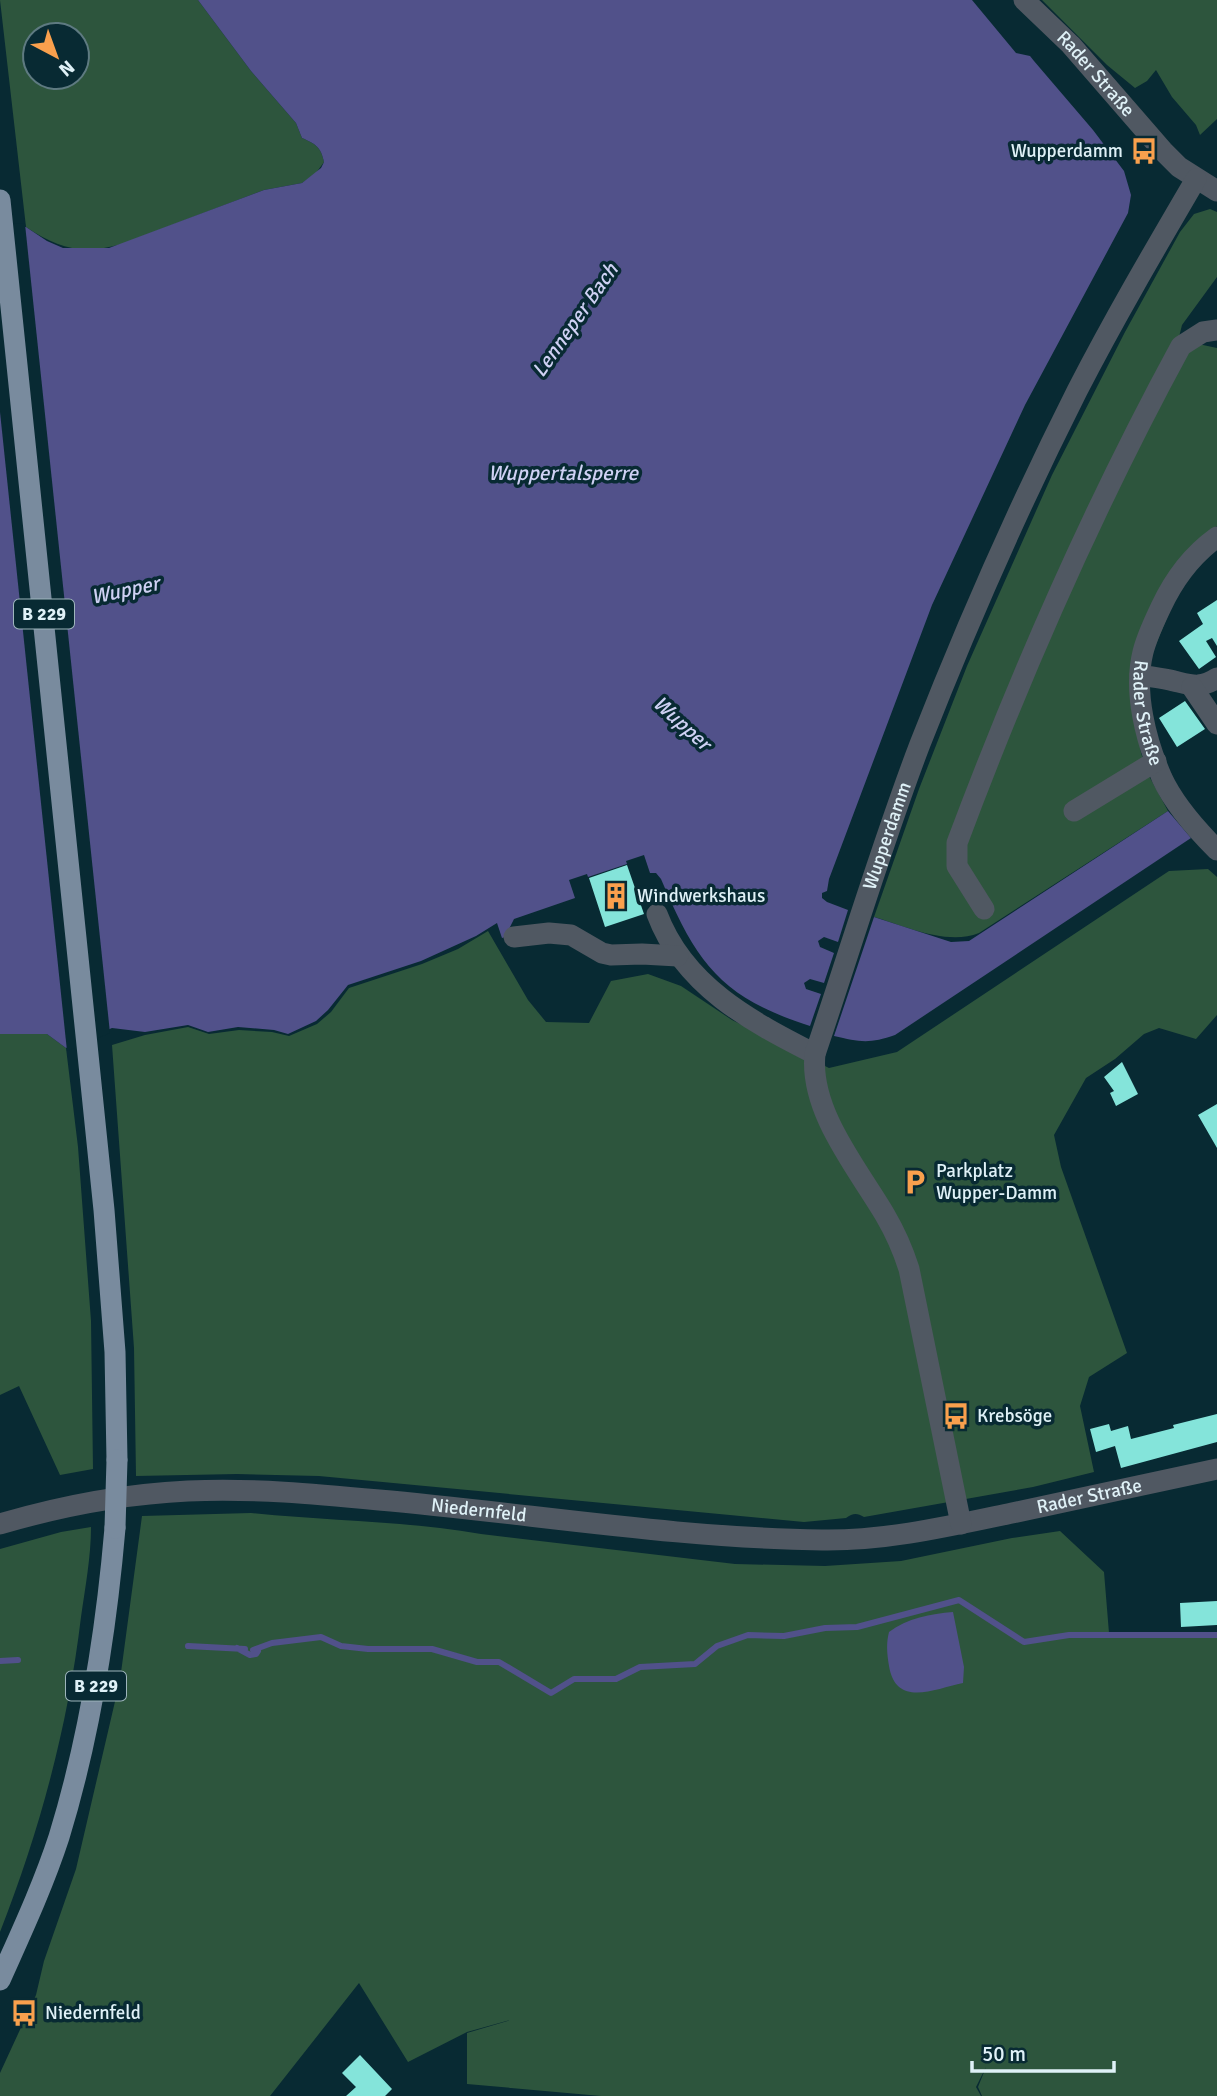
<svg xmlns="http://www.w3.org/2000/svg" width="1217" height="2096" font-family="Signika,sans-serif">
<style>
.green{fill:#2d553d;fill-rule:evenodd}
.water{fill:#51518a}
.pier{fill:#082a33}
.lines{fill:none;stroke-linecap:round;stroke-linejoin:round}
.stream{stroke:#51518a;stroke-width:6}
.building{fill:#84e4da}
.minor{stroke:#505862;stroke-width:21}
.major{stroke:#798b9e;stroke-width:21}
.major-bridge{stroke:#798b9e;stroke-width:21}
.labels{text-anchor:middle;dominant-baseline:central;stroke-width:7;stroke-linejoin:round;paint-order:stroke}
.shield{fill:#082a33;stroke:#9eb5bc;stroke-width:2}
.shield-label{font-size:18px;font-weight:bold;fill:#dff1f7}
.street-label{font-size:19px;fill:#dff1f7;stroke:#082a33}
.poi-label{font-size:19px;fill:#dff1f7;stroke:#082a33;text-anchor:start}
.water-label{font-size:21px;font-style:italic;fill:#cfd1f4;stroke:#082a33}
</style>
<rect width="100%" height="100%" fill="#082a33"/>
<path class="green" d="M0 0H198L251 71 296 123 302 138C316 144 321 147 324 162L316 173 302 183 264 190 122 244C83 255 59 249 26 227ZM35 35H77V77H35Z
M1042 0H1217V119L1200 135 1196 125 1172 97 1156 70 1147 81 1135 88 1107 65Z
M1210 209 1217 212V277L1182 325 1177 345H1203L1217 348V526L1200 539 1133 699 1141 753 1149 776 1168 811 979 933C947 946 905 926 874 917L919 789 967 666 1052 475 1125 332 1180 232 1194 214Z
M1208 869 1217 877V1015L1196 1039 1159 1028 1144 1034 1115 1059 1086 1078 1054 1135 1061 1167 1127 1353 1089 1377 1080 1406 1094 1472 1033 1487 864 1517C857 1513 853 1513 846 1518L804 1522 319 1476 237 1474 136 1476 134 1348 112 1045 145 1035 188 1027 209 1034 239 1030 272 1032 289 1036 317 1024 331 1012 349 988 422 964 458 949 488 931 528 1000 546 1022 589 1023 611 981 648 974 681 986 732 1020 829 1068 897 1052 1169 871Z
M0 1034H47L66 1048 78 1147 91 1321 93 1469 60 1475 19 1386 0 1395Z
M251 1513C328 1521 406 1521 481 1534L735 1564 825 1566 901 1561 1012 1538 1060 1531 1104 1572 1109 1633H1217V2096H982L978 2087 986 2067 976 2087 981 2096H601L467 2084V2033L514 2019 467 2032 408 2062 359 1983 270 2096H0V2073L36 1995 44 1961 76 1869 120 1680 142 1516Z
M91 1527C91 1557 85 1588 81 1617 68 1726 40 1830 0 1932V1549L61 1532Z"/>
<path class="water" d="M198 0H972L1016 53 1030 56 1034 61 1093 130 1124 171 1131 195 1128 213 1025 405 932 605 829 879 827 891 822 893V898L827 902 848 910 838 942 824 937 818 941 820 947 834 953 824 983 810 979 804 983 806 989 821 994 810 1026C721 998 696 962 661 879L656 873H650L644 855 626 861 627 864 588 877 587 874 569 880 575 898 514 919 505 937 502 938 497 923 476 936 421 961 348 985 328 1010 316 1021 288 1034 274 1030 238 1027 208 1032 188 1025 145 1032 112 1028 66 1048 47 1034H0V225L26 227 47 241 63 248H109L264 190 302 183 321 168 324 162C321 147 316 144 302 138L296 123 251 71Z
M1168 811 1191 838 895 1035C870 1044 859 1042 834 1036L874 917 951 942 969 941Z
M953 1612 964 1667 963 1683C934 1689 896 1708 889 1666 887 1654 886 1644 889 1632 907 1618 931 1614 953 1612Z"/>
<path class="pier" d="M0 222 25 224 110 1033 67 1051 0 412Z"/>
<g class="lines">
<path class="stream" d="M188 1646 245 1649
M237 1648 250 1655 256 1654 258 1651
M253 1650 272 1643 321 1637 341 1646 368 1649H432L477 1662H499L551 1693 574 1679H616L640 1667 695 1664 717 1646 748 1635 784 1636 825 1628 857 1627 959 1600 1024 1642 1069 1635H1217
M0 1661 18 1660"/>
</g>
<path class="building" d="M1217 600V646L1212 638 1206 641 1216 657 1199 669 1179 641 1203 624 1197 613Z
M1185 701 1205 729 1177 747 1159 718Z
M627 865 644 914 605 927 589 878Z
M1122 1062 1138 1094 1116 1106 1110 1093 1114 1091 1104 1077Z
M1217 1104V1148L1198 1115Z
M1217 1414V1442L1121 1468 1115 1446 1096 1452 1090 1429 1109 1424 1111 1431 1128 1426 1131 1439 1174 1428 1173 1425Z
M1217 1601V1625L1181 1627 1180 1603Z
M360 2055 392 2089 385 2096H346L356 2087 342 2073Z"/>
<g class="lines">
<g class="minor">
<path id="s1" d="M1024 0 1071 45 1163 151 1179 167 1217 191"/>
<path id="s2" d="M1217 537C1192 555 1174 579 1161 607 1154 622 1147 636 1143 652 1133 692 1146 741 1162 778 1174 804 1197 830 1217 850"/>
<path d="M1140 675C1151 677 1163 678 1174 681 1191 685 1201 689 1217 678"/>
<path d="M1192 687 1217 724"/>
<path d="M1074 811 1156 761"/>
<path d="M984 909 957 866V843C1021 672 1094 506 1181 346L1203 332 1217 330"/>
<path d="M657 914C684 986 750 1021 815 1054"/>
<path d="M514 937 549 933 571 935 602 953 611 955 642 954 678 956"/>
<path id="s3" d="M0 1524C61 1506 125 1494 188 1491 252 1488 316 1494 379 1500 527 1513 674 1538 822 1540 886 1541 950 1526 1012 1513 1080 1498 1149 1484 1217 1469"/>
<path id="s4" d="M961 1524 909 1269C903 1250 895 1232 885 1215 858 1169 809 1111 815 1054 850 951 881 846 920 744 967 624 1019 506 1077 391 1114 319 1155 249 1196 179"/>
</g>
<path class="major" d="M0 200 104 1210 115 1352 117 1460
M0 1980C21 1933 43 1886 59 1837 90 1736 106 1633 115 1528"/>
<path class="major-bridge" d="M115 1528 117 1460"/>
</g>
<defs>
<symbol id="bus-bare" viewBox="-9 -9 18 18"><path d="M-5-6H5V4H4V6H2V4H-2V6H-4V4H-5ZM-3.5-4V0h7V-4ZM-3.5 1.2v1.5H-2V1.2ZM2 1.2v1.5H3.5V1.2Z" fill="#f9a04d" stroke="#082a33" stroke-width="2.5" paint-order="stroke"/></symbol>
<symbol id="building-bare" viewBox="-9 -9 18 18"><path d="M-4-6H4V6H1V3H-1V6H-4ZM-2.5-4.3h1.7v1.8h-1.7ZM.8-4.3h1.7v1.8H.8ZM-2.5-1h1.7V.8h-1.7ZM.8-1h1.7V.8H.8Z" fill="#f9a04d" stroke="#082a33" stroke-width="2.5" paint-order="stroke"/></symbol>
<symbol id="parking-bare" viewBox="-9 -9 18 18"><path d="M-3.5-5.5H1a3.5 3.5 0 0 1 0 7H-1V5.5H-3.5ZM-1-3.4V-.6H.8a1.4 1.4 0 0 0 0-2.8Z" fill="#f9a04d" stroke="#082a33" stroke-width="2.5" paint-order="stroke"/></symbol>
</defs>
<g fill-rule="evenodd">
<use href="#bus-bare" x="1125" y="132" width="38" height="38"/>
<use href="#building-bare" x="597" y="877" width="38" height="38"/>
<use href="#parking-bare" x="896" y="1163" width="38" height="38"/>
<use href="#bus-bare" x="937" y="1397" width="38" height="38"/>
<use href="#bus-bare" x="5" y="1994" width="38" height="38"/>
</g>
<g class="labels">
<g class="shield">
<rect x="14" y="599.5" width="60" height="29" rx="5"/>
<rect x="66" y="1671.5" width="60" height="29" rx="5"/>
</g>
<g class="shield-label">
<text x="44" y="614">B 229</text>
<text x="96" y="1686">B 229</text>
</g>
<g class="street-label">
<text stroke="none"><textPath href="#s1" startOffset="103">Rader Straße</textPath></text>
<text stroke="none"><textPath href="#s2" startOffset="201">Rader Straße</textPath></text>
<text stroke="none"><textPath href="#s4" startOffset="728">Wupperdamm</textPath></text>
<text stroke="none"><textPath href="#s3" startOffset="1099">Rader Straße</textPath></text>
<text stroke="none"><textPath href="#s3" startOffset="483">Niedernfeld</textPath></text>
</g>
<g class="poi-label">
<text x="1123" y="151" text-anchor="end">Wupperdamm</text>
<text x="637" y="896">Windwerkshaus</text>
<text x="936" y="1171">Parkplatz<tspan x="936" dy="22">Wupper-Damm</tspan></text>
<text x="977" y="1416">Krebsöge</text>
<text x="45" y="2013">Niedernfeld</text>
</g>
<g class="water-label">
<text transform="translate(575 320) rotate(-55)">Lenneper Bach</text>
<text x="563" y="473">Wuppertalsperre</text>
<text transform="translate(125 590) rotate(-12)">Wupper</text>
<text transform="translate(682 723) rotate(42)">Wupper</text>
</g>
</g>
<g transform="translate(56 56) rotate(139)"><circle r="33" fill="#082a33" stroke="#5e7a81" stroke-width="2"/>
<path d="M0-5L12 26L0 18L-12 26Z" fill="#f9a04d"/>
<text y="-10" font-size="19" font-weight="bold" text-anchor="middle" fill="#dff1f7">N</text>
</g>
<path d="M972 2061v10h142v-10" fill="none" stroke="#dff1f7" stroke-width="3.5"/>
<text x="982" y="2061" font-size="21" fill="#dff1f7" stroke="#082a33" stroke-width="5" paint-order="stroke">50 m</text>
</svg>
